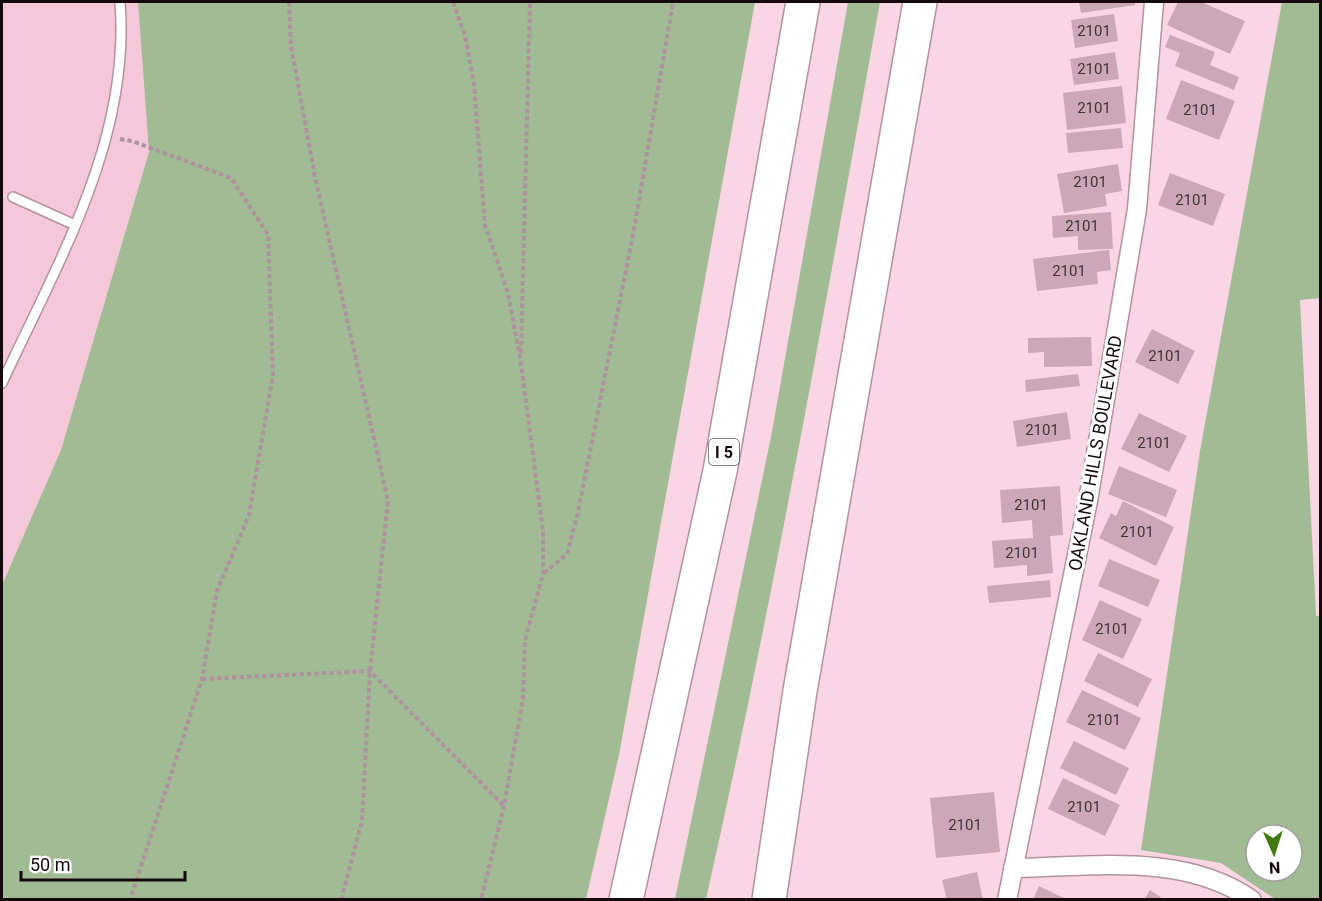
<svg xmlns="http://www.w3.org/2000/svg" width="1322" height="901" font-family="Roboto,sans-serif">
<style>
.built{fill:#f5c8d9}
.green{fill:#a1bb94;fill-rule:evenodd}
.building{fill:#cca8b6}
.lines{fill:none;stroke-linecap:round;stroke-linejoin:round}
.lane-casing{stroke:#b4919f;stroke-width:12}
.street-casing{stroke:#b4919f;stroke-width:21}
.highway-casing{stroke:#b4919f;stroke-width:36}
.path{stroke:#ae929d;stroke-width:4;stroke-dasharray:4.5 3;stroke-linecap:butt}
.lane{stroke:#fff;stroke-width:9}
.street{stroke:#fff;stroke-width:18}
.highway{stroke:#fff;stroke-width:33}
.labels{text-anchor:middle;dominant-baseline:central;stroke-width:6;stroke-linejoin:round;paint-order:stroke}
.number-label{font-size:15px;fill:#433138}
.shield{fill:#fff;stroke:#5b5356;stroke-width:1.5}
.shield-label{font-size:16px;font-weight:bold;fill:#15090e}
.street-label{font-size:18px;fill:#15090e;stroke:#fff}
</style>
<rect width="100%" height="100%" fill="#fad5e3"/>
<path class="built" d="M2 2H138L149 152 61 450 2 585Z"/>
<path class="green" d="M138 2H755L619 755 586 899H2V585L61 450 149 152Z
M848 2H880C826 302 773 602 706 899H675L772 432Z
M1282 2H1320V298L1300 300 1316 616H1320V900L1275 899 1221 863 1141 850 1200 451ZM1256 835H1292V871H1256Z"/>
<path class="building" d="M1079 2H1135V5L1081 13Z
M1178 2H1201L1245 21 1230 54 1167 25Z
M1114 14 1118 41 1075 48 1071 20Z
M1170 35 1215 52 1210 65 1239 77 1234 90 1175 66 1180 53 1165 47Z
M1115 52 1119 79 1074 85 1070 59Z
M1181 80 1235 101 1219 140 1166 119Z
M1122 86 1126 123 1067 130 1063 93Z
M1121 128 1123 148 1068 153 1066 133Z
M1118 164 1122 191 1105 194 1107 206 1064 213 1057 174Z
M1170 173 1225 194 1213 226 1158 205Z
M1111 212 1113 249 1078 250V236L1053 238 1052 216Z
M1109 250 1111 270 1097 272 1098 284 1037 291 1033 259Z
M1152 329 1195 351 1178 384 1135 362Z
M1091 337 1092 366 1044 367V352L1028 353V338Z
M1078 374 1080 386 1026 392 1025 380Z
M1067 412 1071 439 1017 447 1013 421Z
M1139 413 1187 436 1169 472 1121 449Z
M1119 466 1177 490 1166 517 1108 494Z
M1060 486 1063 535 1050 536 1053 573 1027 576V565L994 568 992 541 1033 538 1032 520 1002 523 1000 490Z
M1123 501 1174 527 1156 566 1099 538 1111 513 1116 516Z
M1109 559 1160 580 1148 607 1098 586Z
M1050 580 1051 597 989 603 987 586Z
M1100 600 1142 619 1123 659 1082 640Z
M1098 653 1152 679 1138 707 1084 681Z
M1082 690 1141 718 1125 750 1066 722Z
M1074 741 1129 768 1116 795 1060 768Z
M1063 778 1120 805 1105 836 1048 809Z
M994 792 1000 852 936 858 930 798Z
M977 872 983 900H947L942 880Z
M1039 886 1068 900H1033Z
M1150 890 1165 900H1144Z"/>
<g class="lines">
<defs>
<path id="lane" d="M13 197 75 225
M2 383C58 262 131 139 120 2"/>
<path id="street" d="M1013 868C1091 867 1184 852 1252 900
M1007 900 1088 501 1137 209 1154 2"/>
<path id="highway" d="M626 900 720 471 803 2
M769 900 800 691 920 2"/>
</defs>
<use href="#lane" class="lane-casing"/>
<use href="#street" class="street-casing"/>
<use href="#highway" class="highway-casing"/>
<path class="path" d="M289 2 291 46 315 177 388 501 370 671 362 821 341 900
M453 2 465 36 474 85 485 225 508 293 521 363 543 531V574L525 640 523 699 504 806 481 900
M120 139 132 141 231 178 268 234 273 375 249 515 217 591 202 679 130 900
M521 353 530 2
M544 573 567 554 578 512 633 235 673 2
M202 679 370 671 503 805"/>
<use href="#lane" class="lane"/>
<use href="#street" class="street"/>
<use href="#highway" class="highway"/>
</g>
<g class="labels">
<g class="number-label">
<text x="1094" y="31">2101</text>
<text x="1094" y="69">2101</text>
<text x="1094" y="108">2101</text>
<text x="1200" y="110">2101</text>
<text x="1090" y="182">2101</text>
<text x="1192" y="200">2101</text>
<text x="1082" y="226">2101</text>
<text x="1069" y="271">2101</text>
<text x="1165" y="356">2101</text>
<text x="1042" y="430">2101</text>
<text x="1154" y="443">2101</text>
<text x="1031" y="505">2101</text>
<text x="1137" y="532">2101</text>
<text x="1022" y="553">2101</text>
<text x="1112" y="629">2101</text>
<text x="1104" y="720">2101</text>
<text x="1084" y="807">2101</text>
<text x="965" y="825">2101</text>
</g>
<rect class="shield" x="709" y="439" width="30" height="26" rx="4.5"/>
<g class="shield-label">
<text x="724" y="452">I 5</text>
</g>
<g class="street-label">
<text transform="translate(1095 453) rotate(-80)">OAKLAND HILLS BOULEVARD</text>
</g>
</g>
<rect width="1322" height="901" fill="none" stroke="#15090e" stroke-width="6"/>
<g transform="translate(1274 853) rotate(177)"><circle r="28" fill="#ffffff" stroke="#a19d9f" stroke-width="1.5"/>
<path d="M0-4.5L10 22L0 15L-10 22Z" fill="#40790e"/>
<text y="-9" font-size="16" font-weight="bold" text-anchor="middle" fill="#15090e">N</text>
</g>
<path d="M21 871v9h164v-9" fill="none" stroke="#15090e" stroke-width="3"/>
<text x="30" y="871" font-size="18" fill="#15090e" stroke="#ffffff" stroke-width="4.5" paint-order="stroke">50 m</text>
</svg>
